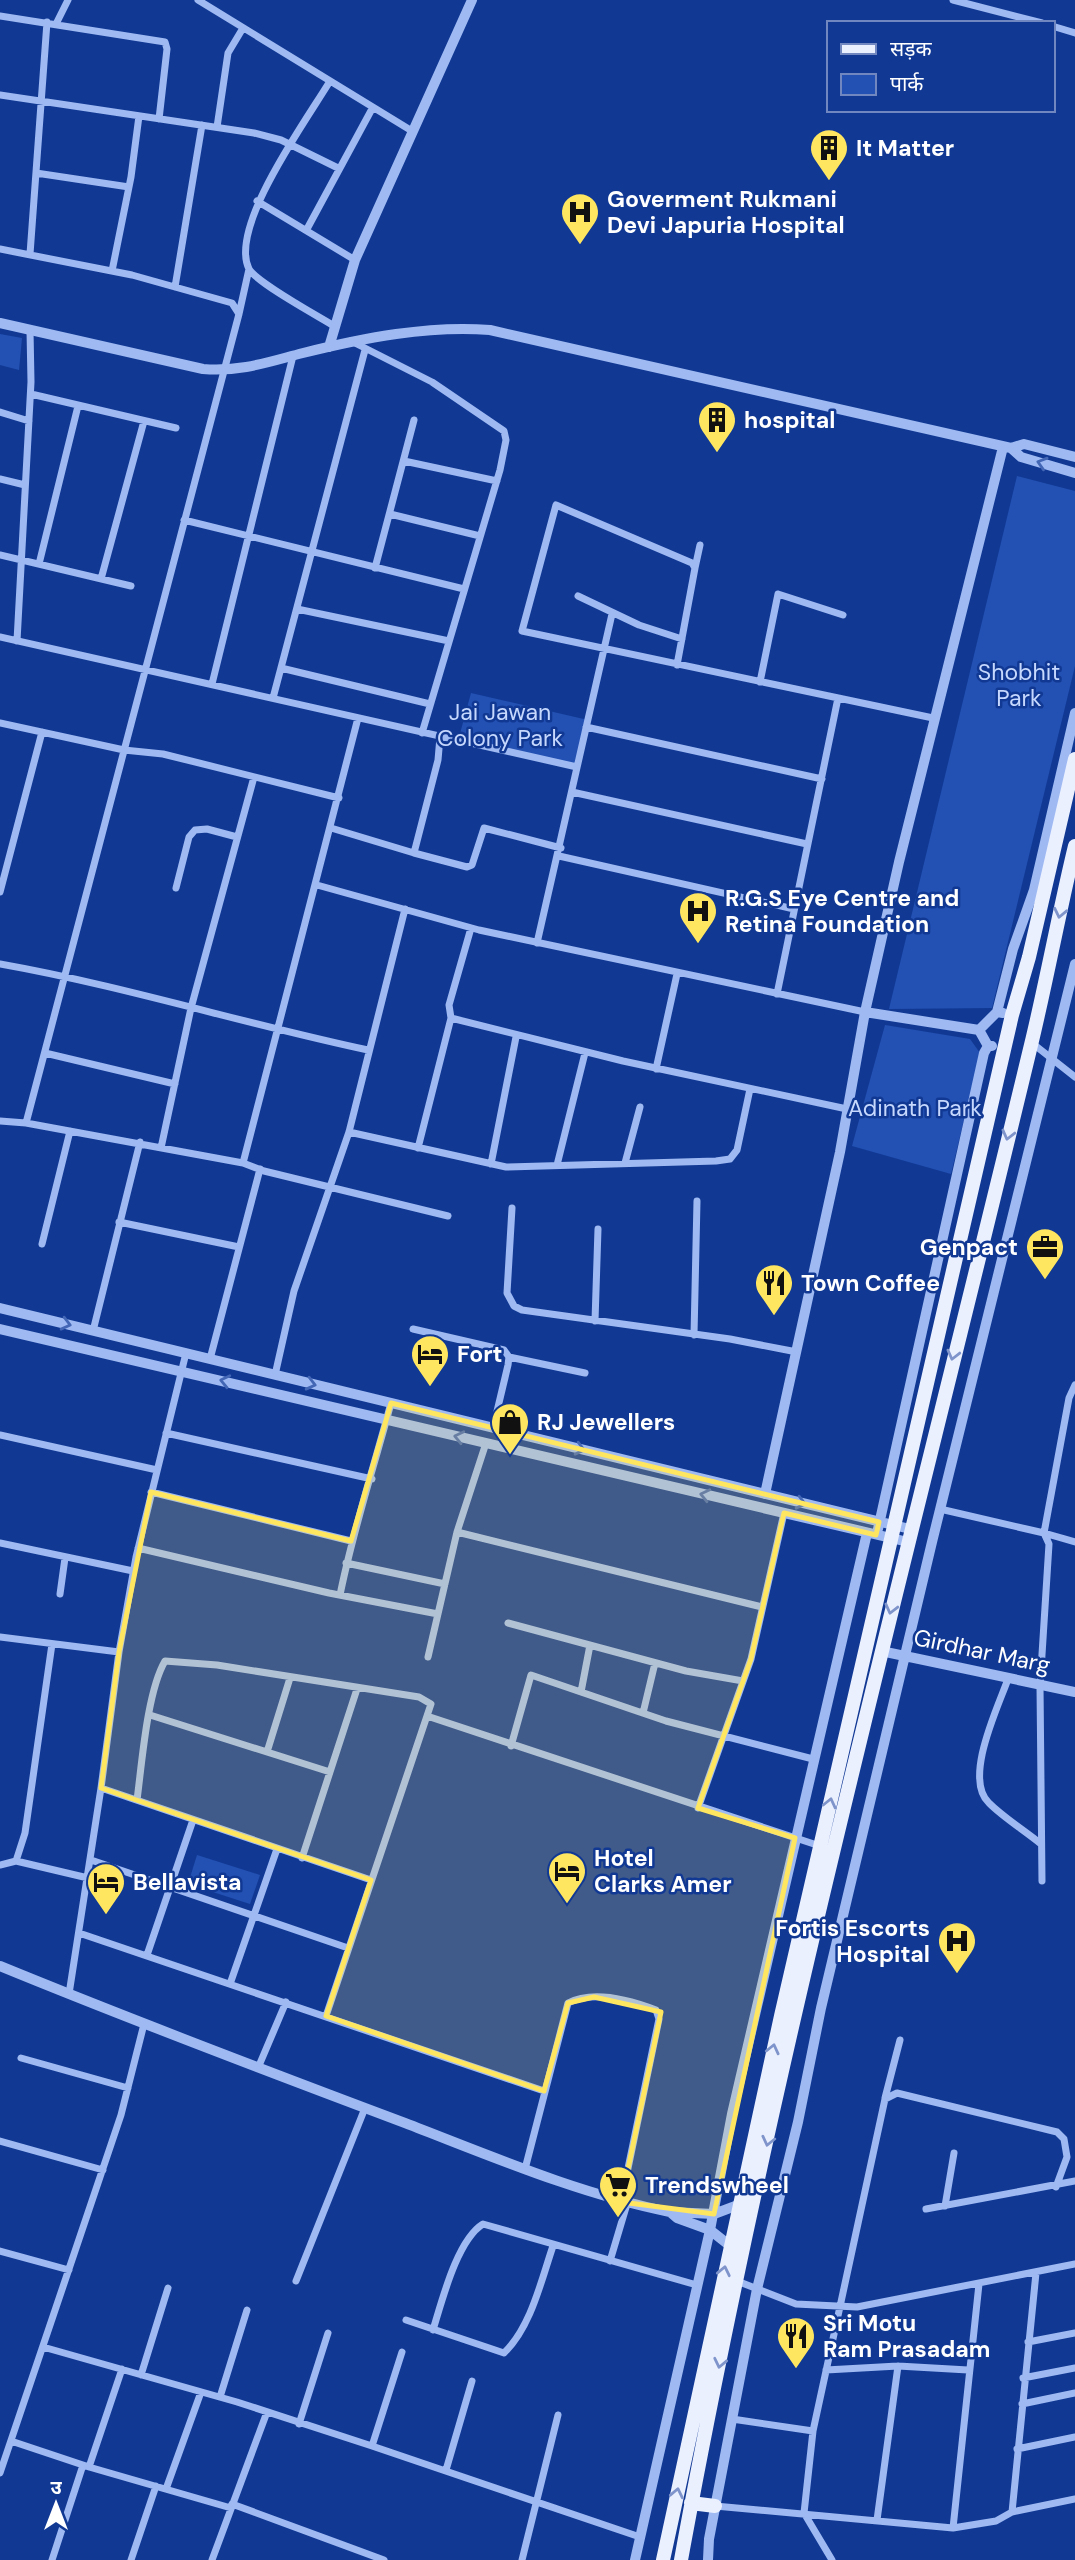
<svg xmlns="http://www.w3.org/2000/svg" width="1075" height="2560" font-family="'DM Sans','Noto Sans Devanagari',sans-serif">
<style>
.green{fill:#2351b3}
.lines{fill:none;stroke-linecap:round;stroke-linejoin:round}
.minor{stroke:#9fbaf3;stroke-width:7}
.tertiary{stroke:#9fbaf3;stroke-width:10}
.primary{stroke:#ebf0ff;stroke-width:14}
.oneway{stroke:#4366b5}
.oneway2{stroke:#7e94ca}
.marked{fill:#ffe661;fill-opacity:0.2;stroke:#ffe661;stroke-width:5;stroke-linejoin:round}
.labels{text-anchor:middle;dominant-baseline:central;stroke-width:5;stroke-linejoin:round;paint-order:stroke}
.poi-label{font-size:23px;font-weight:bold;fill:#fff;stroke:#113994;text-anchor:start}
.park-label{font-size:23px;fill:#c6d8fd;stroke:#113994}
.street-label{font-size:23px;fill:#fff;stroke:#113994}
</style>
<rect width="100%" height="100%" fill="#113994"/>
<path class="green" d="M0 334 22 338 19 370 0 365Z
M1017 476 1075 491V666L992 1008 889 1009Z
M471 693 588 720 577 767 458 741Z
M885 1025 970 1039 980 1053 951 1174 852 1146Z
M197 1855 260 1875 250 1904 188 1884Z"/>
<g class="lines">
<path class="minor" d="M198 0 412 131
M953 0 1042 23
M0 16 165 42 167 49 159 119
M56 24 68 0
M1052 26 1075 33
M330 81C308 118 228 227 249 269 257 283 318 316 334 326
M0 95 254 133 281 140 338 168
M217 127 228 53 243 28
M36 173 129 187
M257 201 355 260
M307 229 373 107
M0 249 132 275 232 303 239 314 26 1123 243 1163 264 1171 448 1216
M30 254 47 22
M112 271 131 177 139 116
M175 287 202 125
M239 314 249 269
M351 341 432 382 504 431 506 440 500 470 422 733
M31 394 176 428
M0 412 29 421
M404 461 497 481
M0 479 25 485
M390 514 480 536
M184 520 464 589
M0 555 131 586
M39 564 78 406
M375 568 414 420
M695 568 700 545
M101 579 144 421
M578 596 639 625 682 639
M297 609 449 641
M0 637 577 767
M17 641 31 382 30 330
M677 665 695 568 692 563 556 505 522 631 933 718
M281 668 430 704
M760 682 778 594 843 615
M212 684 293 356
M273 698 365 350
M0 723 124 750 163 754 339 798
M586 727 822 779
M572 792 807 844
M331 828 414 853 438 760 440 737
M414 853 467 867 472 865 484 828 561 848
M559 856 794 909
M317 885 479 930 865 1012
M176 888 189 837 195 830 207 829 237 837
M0 892 42 732
M537 943 612 614
M0 964C124 986 245 1024 368 1050
M777 994 838 698
M451 1018 623 1061 847 1109
M1032 1043 1075 1077
M45 1053 175 1084
M656 1069 677 974
M0 1121 26 1123
M349 1132 506 1167 716 1161 730 1159 737 1150 750 1089
M161 1148 191 1008 254 777
M418 1148 451 1018 449 1005 471 928
M243 1163 358 718
M625 1163 640 1107
M491 1164 516 1037
M557 1165 585 1053
M512 1208 507 1293 514 1306 522 1310 730 1339 797 1352
M119 1222 239 1247
M42 1244 70 1131
M595 1321 598 1229
M413 1329 504 1350 509 1357 508 1365 493 1428
M93 1331 140 1142
M694 1335 697 1201
M509 1357 585 1373
M210 1359 260 1169
M275 1375 294 1291 349 1132 405 909
M166 1433 372 1479
M0 1435 157 1470
M151 1492 351 1541
M940 1509 1044 1533 1069 1398 1075 1385
M457 1532 762 1607
M1044 1533 1075 1542
M0 1543 133 1571
M138 1548 329 1593 438 1614
M346 1563 445 1584
M60 1594 65 1558
M340 1595C353 1530 374 1467 391 1403
M508 1623 686 1671 743 1681
M0 1637 119 1652
M428 1657 457 1532 486 1443
M1008 1679C998 1707 963 1779 989 1803 1004 1818 1024 1830 1041 1844
M581 1692 590 1645
M643 1713 655 1663
M150 1715 330 1772
M427 1716 820 1846
M511 1746 531 1675 666 1721 813 1759
M267 1752 290 1678
M101 1788 371 1880
M137 1800C142 1763 147 1692 165 1661L217 1665 419 1697 431 1704 326 2016
M698 1808 751 1659 784 1513
M302 1858 357 1689
M91 1860 348 1948
M16 1861 88 1878
M0 1865 16 1861 25 1833 52 1644
M1042 1881 1040 1686 1049 1544 1044 1533
M79 1933 544 2091
M147 1955 193 1820
M230 1984 277 1849
M69 1994 101 1788 119 1652 136 1557 186 1353
M21 2058 128 2088
M258 2068 286 2002
M885 2098 900 2040
M0 2141 103 2170
M525 2169 568 2003C593 1990 630 2000 656 2010L659 2019 621 2202
M945 2206 954 2153
M926 2209 1075 2181
M0 2251 69 2270
M610 2261 627 2204
M296 2281 365 2108
M737 2281 796 2304 857 2307 1075 2264
M406 2320 504 2353C531 2327 541 2281 553 2246
M433 2330C442 2301 457 2240 483 2224L697 2285
M1028 2342 1075 2333
M43 2347 237 2402 372 2446 402 2352
M826 2370 898 2366 968 2370
M141 2375 168 2288
M1023 2378 1075 2368
M220 2397 247 2310
M1022 2404 1075 2393
M732 2419 813 2431 885 2099 897 2093 1057 2132 1064 2139 1067 2157 1056 2187
M299 2424 328 2333
M813 2431 804 2513 832 2560
M11 2441 89 2467 122 2369
M372 2446 640 2537
M1017 2449 1075 2437
M89 2467 231 2508
M446 2470 472 2381
M0 2473 121 2115 144 2024
M166 2489 201 2392
M232 2504 384 2560
M715 2506 953 2528 996 2521 1012 2512 1036 2273
M1012 2512 1075 2499
M877 2520 898 2366
M953 2528 979 2284
M52 2560 83 2465
M131 2560 156 2486
M212 2560 267 2412
M522 2560 558 2415"/>
<path class="tertiary" d="M0 323 203 369C241 372 268 362 303 353 363 338 429 325 490 330L1011 448 1021 457 1075 473
M329 347 355 260 472 0
M1011 448 1024 444 1075 457
M865 1012 979 1030 988 1046H992
M997 1012 1013 949 1034 890 1075 713
M979 1030 997 1012 1003 1013
M0 1308 910 1529
M0 1329 908 1542
M765 1494 840 1152 865 1012 899 862 1003 447
M878 1529 984 1053 988 1046
M881 1651 1075 1692
M0 1966C134 2021 269 2072 405 2123 491 2156 579 2194 670 2212
M729 2245 710 2230 677 2218 670 2212 714 2214 738 2205
M635 2560 710 2230 732 2114 867 1533
M708 2560 709 2539 757 2289 798 2122 821 2008 932 1542 1075 964"/>
<path class="primary" d="M691 2503 715 2506
M663 2560 781 2016 1012 1015 1029 957 1075 759
M681 2560C774 2050 910 1549 1031 1045 1047 979 1059 912 1075 846"/>
</g>
<defs><path id="oneway-chevron" d="M-2-3.5L2.5 0L-2 3.5" fill="none" stroke-width="1.6" stroke-linecap="round" stroke-linejoin="round" transform="scale(1.75)"/></defs>
<g class="oneway">
<use href="#oneway-chevron" transform="translate(1042 463) rotate(-163)"/>
<use href="#oneway-chevron" transform="translate(66 1324) rotate(14)"/>
<use href="#oneway-chevron" transform="translate(225 1381) rotate(-167)"/>
<use href="#oneway-chevron" transform="translate(311 1384) rotate(14)"/>
<use href="#oneway-chevron" transform="translate(459 1437) rotate(-167)"/>
<use href="#oneway-chevron" transform="translate(580 1449) rotate(14)"/>
<use href="#oneway-chevron" transform="translate(705 1495) rotate(-167)"/>
<use href="#oneway-chevron" transform="translate(801 1503) rotate(14)"/>
</g>
<g class="oneway2">
<use href="#oneway-chevron" transform="translate(1060 913) rotate(102)"/>
<use href="#oneway-chevron" transform="translate(1008 1135) rotate(104)"/>
<use href="#oneway-chevron" transform="translate(953 1355) rotate(104)"/>
<use href="#oneway-chevron" transform="translate(891 1609) rotate(104)"/>
<use href="#oneway-chevron" transform="translate(830 1803) rotate(-77)"/>
<use href="#oneway-chevron" transform="translate(773 2049) rotate(-77)"/>
<use href="#oneway-chevron" transform="translate(768 2141) rotate(103)"/>
<use href="#oneway-chevron" transform="translate(724 2271) rotate(-78)"/>
<use href="#oneway-chevron" transform="translate(720 2363) rotate(102)"/>
<use href="#oneway-chevron" transform="translate(677 2493) rotate(-78)"/>
</g>
<path class="marked" d="M391 1403 879 1522 876 1535 784 1513 751 1659 698 1808 795 1838 714 2214 621 2202 661 2012 594 1997 568 2003 544 2091 326 2016 371 1880 101 1788 119 1652 151 1492 351 1541Z"/>
<defs>
<symbol id="building-pin" viewBox="-11 -11 22 30"><path d="M0 17L-7.5 6A9.5 9.5 0 1 1 7.5 6Z" fill="#ffe661" stroke="#113994"/><path d="M-4-6H4V6H1V3H-1V6H-4ZM-2.5-4.3h1.7v1.8h-1.7ZM.8-4.3h1.7v1.8H.8ZM-2.5-1h1.7V.8h-1.7ZM.8-1h1.7V.8H.8Z" fill="#111"/></symbol>
<symbol id="hospital-pin" viewBox="-11 -11 22 30"><path d="M0 17L-7.5 6A9.5 9.5 0 1 1 7.5 6Z" fill="#ffe661" stroke="#113994"/><path d="M-5-5h3v3.5h4V-5h3V5h-3V1.5h-4V5h-3Z" fill="#111"/></symbol>
<symbol id="office-pin" viewBox="-11 -11 22 30"><path d="M0 17L-7.5 6A9.5 9.5 0 1 1 7.5 6Z" fill="#ffe661" stroke="#113994"/><path d="M-6-3h4V-5.5h4V-3h4V5H-6ZM-1-4.5V-3h2v-1.5ZM-6 0V1H6V0Z" fill="#111"/></symbol>
<symbol id="restaurant-pin" viewBox="-11 -11 22 30"><path d="M0 17L-7.5 6A9.5 9.5 0 1 1 7.5 6Z" fill="#ffe661" stroke="#113994"/><path d="M-5-6h1v4h1v-4h1v4h1v-4h1v5L-1.5 .5V6h-2V.5L-5-1ZM5-6V6H3V1.5H1.5Q1.5-4 5-6Z" fill="#111"/></symbol>
<symbol id="hotel-pin" viewBox="-11 -11 22 30"><path d="M0 17L-7.5 6A9.5 9.5 0 1 1 7.5 6Z" fill="#ffe661" stroke="#113994"/><path d="M-6-4.5h1.5V1H6V5H4.5V3h-9V5H-6ZM-4 0a1.8 1.8 0 1 1 3.6 0ZM.5 0V-2.5h3Q6-2.5 6 0Z" fill="#111"/></symbol>
<symbol id="shop-pin" viewBox="-11 -11 22 30"><path d="M0 17L-7.5 6A9.5 9.5 0 1 1 7.5 6Z" fill="#ffe661" stroke="#113994"/><path d="M-5-2.5h2.3a2.7 3.5 0 0 1 5.4 0H5L5.5 6h-11ZM-1.5-2.5h3a1.5 2.3 0 0 0-3 0Z" fill="#111"/></symbol>
<symbol id="supermarket-pin" viewBox="-11 -11 22 30"><path d="M0 17L-7.5 6A9.5 9.5 0 1 1 7.5 6Z" fill="#ffe661" stroke="#113994"/><path d="M-6-5.5h2.5l.6 2H6L4.5 2H-2.5L-4.4-4H-6ZM-1.5 3.2a1.3 1.3 0 1 0 .1 0ZM3 3.2a1.3 1.3 0 1 0 .1 0Z" fill="#111"/></symbol>
</defs>
<g fill-rule="evenodd">
<use href="#building-pin" x="807" y="126" width="44" height="60"/>
<use href="#hospital-pin" x="558" y="190" width="44" height="60"/>
<use href="#building-pin" x="695" y="398" width="44" height="60"/>
<use href="#hospital-pin" x="676" y="889" width="44" height="60"/>
<use href="#office-pin" x="1023" y="1225" width="44" height="60"/>
<use href="#restaurant-pin" x="752" y="1261" width="44" height="60"/>
<use href="#hotel-pin" x="408" y="1332" width="44" height="60"/>
<use href="#shop-pin" x="488" y="1400" width="44" height="60"/>
<use href="#hotel-pin" x="545" y="1849" width="44" height="60"/>
<use href="#hotel-pin" x="84" y="1860" width="44" height="60"/>
<use href="#hospital-pin" x="935" y="1919" width="44" height="60"/>
<use href="#supermarket-pin" x="596" y="2163" width="44" height="60"/>
<use href="#restaurant-pin" x="774" y="2314" width="44" height="60"/>
</g>
<g class="labels">
<g class="poi-label">
<text x="856" y="148">It Matter</text>
<text x="607" y="199">Goverment Rukmani<tspan x="607" dy="26">Devi Japuria Hospital</tspan></text>
<text x="744" y="420">hospital</text>
<text x="725" y="898">R.G.S Eye Centre and<tspan x="725" dy="26">Retina Foundation</tspan></text>
<text x="1018" y="1247" text-anchor="end">Genpact</text>
<text x="801" y="1283">Town Coffee</text>
<text x="457" y="1354">Fort</text>
<text x="537" y="1422">RJ Jewellers</text>
<text x="594" y="1858">Hotel<tspan x="594" dy="26">Clarks Amer</tspan></text>
<text x="133" y="1882">Bellavista</text>
<text x="930" y="1928" text-anchor="end">Fortis Escorts<tspan x="930" dy="26">Hospital</tspan></text>
<text x="645" y="2185">Trendswheel</text>
<text x="823" y="2323">Sri Motu<tspan x="823" dy="26">Ram Prasadam</tspan></text>
</g>
<g class="park-label">
<text x="1019" y="672">Shobhit<tspan x="1019" dy="26">Park</tspan></text>
<text x="500" y="712">Jai Jawan<tspan x="500" dy="26">Colony Park</tspan></text>
<text x="915" y="1108">Adinath Park</text>
</g>
<g class="street-label">
<text transform="translate(982 1651) rotate(12)">Girdhar Marg</text>
</g>
</g>
<rect x="827" y="21" width="228" height="91" fill="#113994" stroke="#7088bf" stroke-width="2"/>
<rect x="841" y="44" width="35" height="10" fill="#ebf0ff" stroke="#7088bf" stroke-width="2"/>
<text x="890" y="56" font-size="21" fill="#ffffff">सड़क</text>
<rect x="841" y="74" width="35" height="21" fill="#2351b3" stroke="#7088bf" stroke-width="2"/>
<text x="890" y="91" font-size="21" fill="#ffffff">पार्क</text>
<g transform="translate(56 2504)" stroke="#113994" stroke-width="5" paint-order="stroke">
<path d="M0-5L12 26L0 18L-12 26Z" fill="#ffffff"/>
<text y="-10" font-size="19" font-weight="bold" text-anchor="middle" fill="#ffffff">उ</text>
</g>
</svg>
